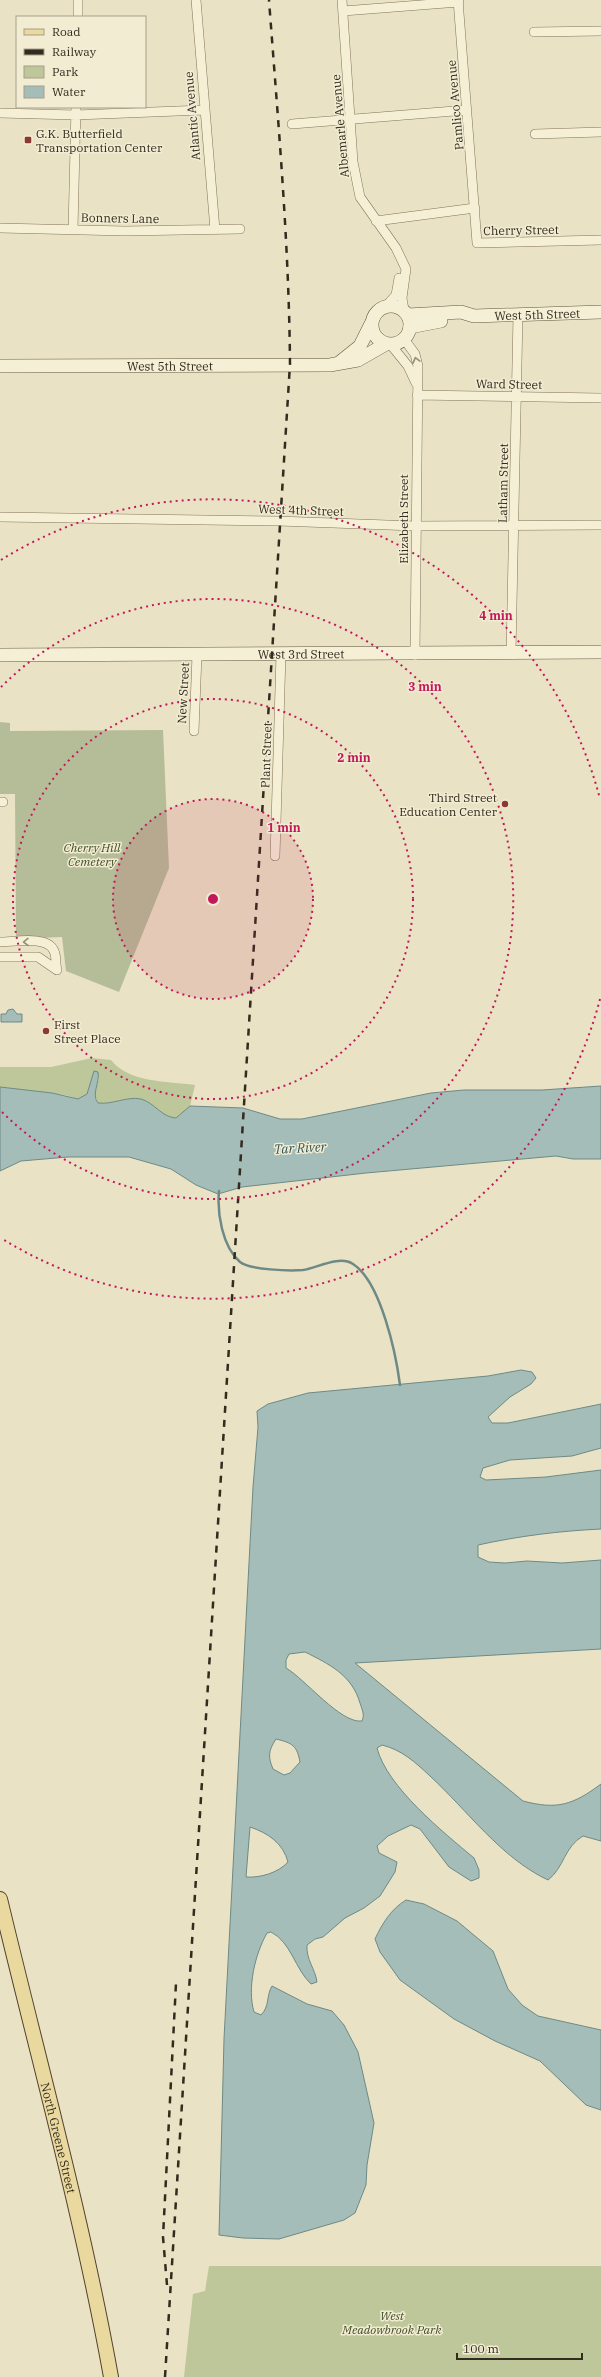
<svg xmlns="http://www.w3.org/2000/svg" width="601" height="2377" font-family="'IBM Plex Serif',serif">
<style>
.green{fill:#bdc799}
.cemetery{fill:#b5bc98}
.water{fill:#a5bdb8;stroke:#6d8a86;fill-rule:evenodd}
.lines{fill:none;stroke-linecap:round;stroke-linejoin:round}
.stream{stroke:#6d8a86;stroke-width:2.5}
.street-casing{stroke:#83745c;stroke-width:10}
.secondary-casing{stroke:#64553f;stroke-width:14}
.primary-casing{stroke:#514230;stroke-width:16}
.street{stroke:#f5efd6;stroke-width:9}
.secondary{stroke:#f5efd6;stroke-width:13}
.primary{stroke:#ead99f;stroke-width:14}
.rail{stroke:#342b1f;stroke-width:2.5;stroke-dasharray:7 7;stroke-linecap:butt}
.oneway{stroke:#948d7a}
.ring{fill:none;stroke:#c2185b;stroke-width:2;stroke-dasharray:2 4}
.poi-dot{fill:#8c3932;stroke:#f2ecd3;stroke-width:1.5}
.labels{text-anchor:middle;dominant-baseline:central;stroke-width:3;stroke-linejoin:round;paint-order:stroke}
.street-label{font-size:12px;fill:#342b1f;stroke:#f2ecd3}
.poi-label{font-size:12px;fill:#342b1f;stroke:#f2ecd3;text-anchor:start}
.park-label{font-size:12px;font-style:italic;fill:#414e27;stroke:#f2ecd3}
.water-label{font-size:13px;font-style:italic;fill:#2f5252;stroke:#f2ecd3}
.centre{fill:#c2185b;stroke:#f2ecd3;stroke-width:2}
.ring-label{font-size:12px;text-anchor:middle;font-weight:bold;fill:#c2185b;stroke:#f2ecd3;stroke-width:3;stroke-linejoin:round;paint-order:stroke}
</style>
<rect width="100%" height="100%" fill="#eae2c4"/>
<path class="green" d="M92 1058 111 1060C129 1083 167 1081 195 1085L190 1106 176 1118C161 1117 155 1103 141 1099 127 1096 112 1105 98 1103L95 1094 99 1077 91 1081 87 1094 78 1099 65 1095 0 1087V1067H51Z
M209 2266H601V2377H184L193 2294 205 2291Z"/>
<path class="cemetery" d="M0 722 10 723V731L163 730 169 868 119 992 66 971 62 937 16 939 15 794H0Z"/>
<path class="water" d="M13 1009 17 1014H22V1022H1V1014H6L8 1010Z
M94 1071 98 1072C100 1083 91 1094 98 1103 112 1105 127 1096 141 1099 155 1103 161 1117 176 1118L190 1106 243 1108 280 1119H302L431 1093 464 1090H542L601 1086V1159H573L556 1156 366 1173 242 1187 218 1194 196 1185 171 1169 129 1157H68L21 1161 0 1171V1087L52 1093 78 1099 87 1094Z
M521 1370 532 1372 536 1378 531 1384 510 1397 488 1417 492 1423H508L601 1404V1448L572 1456 510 1460 483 1468 480 1477 486 1480 546 1477 601 1470V1529C559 1531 519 1536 478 1545V1557L489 1562 505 1563 527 1561 562 1563 601 1560V1649L355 1663 523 1801C557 1810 573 1805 601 1784V1841L583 1836C564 1847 564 1868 548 1880 501 1858 467 1810 430 1776 415 1762 402 1750 382 1745L377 1748C387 1787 443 1832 474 1858L479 1870V1878L471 1881 449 1867 420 1829 411 1825 388 1836 377 1846 379 1853 397 1862 395 1872 380 1896 364 1908 345 1918 323 1937 315 1939 307 1945C306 1960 315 1968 317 1982L311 1984C295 1969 291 1942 271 1932L267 1933C255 1954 247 1988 254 2012L261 2015C270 2006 266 1996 272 1986L307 2004 332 2011 344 2025 358 2052 374 2123 367 2165 366 2185 355 2213 344 2220 279 2239 243 2238 219 2235 224 2039 253 1487 258 1427 257 1411 268 1404 308 1393 488 1376ZM305 1652C329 1664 352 1675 360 1703 362 1710 365 1714 362 1721 341 1724 305 1679 286 1668V1660L289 1654ZM276 1739C293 1743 297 1746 300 1762L290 1773 284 1775 273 1769C268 1757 268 1751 276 1739ZM250 1827C268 1833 283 1843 288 1862 278 1873 260 1878 246 1877Z
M406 1900 424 1904 457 1921 493 1951 508 1989 522 2005 538 2016 601 2030V2110L586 2105 540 2061 495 2041 454 2019 400 1980 380 1952 375 1939C382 1924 391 1909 406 1900Z"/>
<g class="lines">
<path class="stream" d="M219 1191C217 1213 222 1246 240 1262 250 1270 290 1271 303 1270 317 1268 339 1255 353 1264 381 1282 396 1354 400 1385"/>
<defs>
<path id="street" d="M196 0 215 230
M342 0 353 162 360 197 396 248 406 269 402 298 404 310
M458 0 477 243 601 240
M343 11 459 2
M78 17V0
M534 32 601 31
M0 113 76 115 203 110
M292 124 467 110
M535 134 601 132
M376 221 475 208
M0 228 125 231 240 229
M73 229 76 107
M386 306 396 295 399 278
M404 339 415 354 418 366 415 655
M391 345 408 366 416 383
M417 395 601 398
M0 517 278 521 415 526 601 525
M511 653 518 315
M194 731 197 655
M0 802H3
M275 856 281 654
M0 942C14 942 48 935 54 951 57 957 55 964 57 970
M0 957H38L57 970"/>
<g id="secondary">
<circle cx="391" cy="325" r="19"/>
<path id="s1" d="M408 315 461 312 474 316 601 312"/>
<path d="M410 327 441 321"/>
<path d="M340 362 360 346 371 324"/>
<path id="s2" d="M0 366 330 365 358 360 386 344"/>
<path id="s3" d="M0 655 601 652"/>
</g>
<g id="primary">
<path id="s4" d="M0 1899C38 2058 82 2216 111 2377"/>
</g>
</defs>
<use href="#street" class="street-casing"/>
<use href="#secondary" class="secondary-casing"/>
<use href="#primary" class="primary-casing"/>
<use href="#street" class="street"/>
<use href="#secondary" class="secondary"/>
<use href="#primary" class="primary"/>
<path class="rail" d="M167 2285 163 2237 176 1983
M165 2377 290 364C289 242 278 121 269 0"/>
</g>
<defs><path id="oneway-chevron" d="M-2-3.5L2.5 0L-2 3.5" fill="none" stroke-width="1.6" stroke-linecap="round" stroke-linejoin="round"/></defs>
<g class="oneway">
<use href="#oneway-chevron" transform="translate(416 360) rotate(-105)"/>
<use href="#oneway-chevron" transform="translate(26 942) rotate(179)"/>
</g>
<circle cx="213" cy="899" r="100" fill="#c2185b" fill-opacity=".12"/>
<g class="ring">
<circle cx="213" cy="899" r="100"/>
<circle cx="213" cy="899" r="200"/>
<path d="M1 687A300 300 0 1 1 1 1111"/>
<path d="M600 999A400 400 0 0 1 1 1238M1 560A400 400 0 0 1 600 799"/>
</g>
<g class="poi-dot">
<rect x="24" y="136" width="8" height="8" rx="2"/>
<circle cx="505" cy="804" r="4"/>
<circle cx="46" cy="1031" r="4"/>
</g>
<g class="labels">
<g class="street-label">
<text transform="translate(455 105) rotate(-95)">Pamlico Avenue</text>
<text transform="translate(192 116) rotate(-95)">Atlantic Avenue</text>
<text transform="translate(340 126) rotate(-95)">Albemarle Avenue</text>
<text transform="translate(120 218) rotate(1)">Bonners Lane</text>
<text transform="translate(521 230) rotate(-1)">Cherry Street</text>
<text stroke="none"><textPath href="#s1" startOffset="130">West 5th Street</textPath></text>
<text stroke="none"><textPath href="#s2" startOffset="170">West 5th Street</textPath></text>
<text transform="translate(509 384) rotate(1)">Ward Street</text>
<text transform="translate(503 483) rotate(-89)">Latham Street</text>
<text transform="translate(301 510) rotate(2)">West 4th Street</text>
<text transform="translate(403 519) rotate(-90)">Elizabeth Street</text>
<text stroke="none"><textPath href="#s3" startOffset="301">West 3rd Street</textPath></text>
<text transform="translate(183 693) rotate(-87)">New Street</text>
<text transform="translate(266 755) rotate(-88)">Plant Street</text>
<text stroke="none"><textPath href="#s4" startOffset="246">North Greene Street</textPath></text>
</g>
<g class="poi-label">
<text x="36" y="133">G.K. Butterfield<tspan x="36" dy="14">Transportation Center</tspan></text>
<text x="497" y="797" text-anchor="end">Third Street<tspan x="497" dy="14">Education Center</tspan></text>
<text x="54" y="1024">First<tspan x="54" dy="14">Street Place</tspan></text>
</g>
<g class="park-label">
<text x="92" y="847">Cherry Hill<tspan x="92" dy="14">Cemetery</tspan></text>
<text x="392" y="2315">West<tspan x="392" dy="14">Meadowbrook Park</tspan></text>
</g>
<g class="water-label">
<text transform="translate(300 1148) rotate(-3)">Tar River</text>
</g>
</g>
<circle cx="213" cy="899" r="6" class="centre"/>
<g class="ring-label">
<text x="496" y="620">4 min</text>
<text x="425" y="691">3 min</text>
<text x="354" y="762">2 min</text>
<text x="284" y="832">1 min</text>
</g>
<rect x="16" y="16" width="130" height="92" fill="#f2ecd3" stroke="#a69f8b"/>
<rect x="24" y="29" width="20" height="6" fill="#ead99f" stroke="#a69f8b"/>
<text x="52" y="36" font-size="12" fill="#342b1f">Road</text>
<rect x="24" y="49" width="20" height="6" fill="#342b1f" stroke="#a69f8b"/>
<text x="52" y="56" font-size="12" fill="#342b1f">Railway</text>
<rect x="24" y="66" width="20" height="12" fill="#bdc799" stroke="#a69f8b"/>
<text x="52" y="76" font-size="12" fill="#342b1f">Park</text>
<rect x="24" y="86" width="20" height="12" fill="#a5bdb8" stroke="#a69f8b"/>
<text x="52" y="96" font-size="12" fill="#342b1f">Water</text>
<path d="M457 2353v6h125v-6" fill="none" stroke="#342b1f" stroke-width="2"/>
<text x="463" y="2353" font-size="12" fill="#342b1f" stroke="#f2ecd3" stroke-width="3" paint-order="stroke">100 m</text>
</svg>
